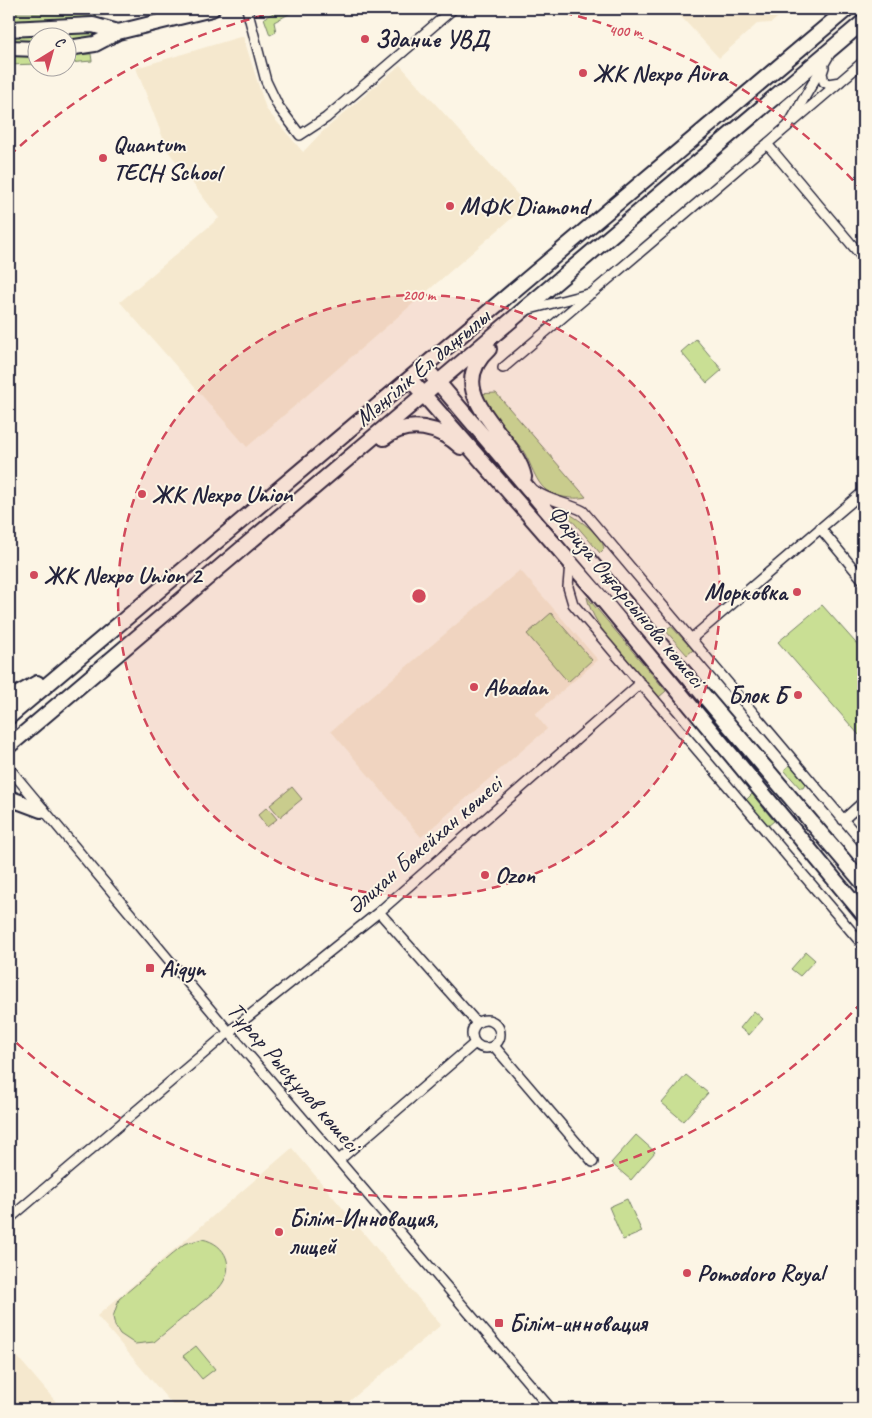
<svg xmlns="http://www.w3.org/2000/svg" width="872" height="1418" font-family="Caveat,sans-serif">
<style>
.built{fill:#f5e8ce}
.green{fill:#c9df94;stroke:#768068}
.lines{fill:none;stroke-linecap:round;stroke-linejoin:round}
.street-casing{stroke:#22223b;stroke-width:12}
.secondary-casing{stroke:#22223b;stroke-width:18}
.street{stroke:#fcf5e5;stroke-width:9}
.secondary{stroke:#fcf5e5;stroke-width:14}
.ring{fill:none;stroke:#d1495b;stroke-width:2.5;stroke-dasharray:9 6}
.poi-dot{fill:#d1495b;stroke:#fcf5e5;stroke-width:2}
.labels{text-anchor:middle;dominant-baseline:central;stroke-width:4;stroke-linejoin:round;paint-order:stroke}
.poi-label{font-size:24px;font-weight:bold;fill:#22223b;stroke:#fcf5e5;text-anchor:start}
.street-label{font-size:24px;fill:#22223b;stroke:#fcf5e5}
.centre{fill:#d1495b;stroke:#fcf5e5;stroke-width:2.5}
.ring-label{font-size:15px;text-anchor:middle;font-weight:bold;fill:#d1495b;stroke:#fcf5e5;stroke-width:4;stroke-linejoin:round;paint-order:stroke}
</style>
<rect width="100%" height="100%" fill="#fcf5e5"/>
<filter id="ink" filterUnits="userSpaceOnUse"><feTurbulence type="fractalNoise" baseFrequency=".02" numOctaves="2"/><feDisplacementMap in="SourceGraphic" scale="10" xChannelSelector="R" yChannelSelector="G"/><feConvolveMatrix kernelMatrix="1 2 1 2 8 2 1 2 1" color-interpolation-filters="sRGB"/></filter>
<g filter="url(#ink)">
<path class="built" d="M674 9H788L771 23 757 24 719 58Z
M243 36 266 109 303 152 321 133 400 65 527 205 247 447 120 302 219 218 168 151 136 68Z
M520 570 598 660 535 714 547 729 421 837 331 731Z
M292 1148 441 1325 340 1409H176L97 1316Z
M9 1347 62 1409H9Z"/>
<path class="green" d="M102 9H118L120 13 47 21 9 22V13H66Z
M281 9H298L274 22 276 32 270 35 264 18Z
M95 32V39L68 41V38H38L37 42 9 41V37Z
M91 54 92 61 68 63V55Z
M9 56 37 57V64L9 65Z
M696 339 722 370 707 383 681 352Z
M496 393 586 497C578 499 571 498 563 497 535 493 535 468 522 449 507 430 491 415 478 394Z
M564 511C576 517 603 535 604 549L600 553Z
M587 597 666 691 659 697C638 671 593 630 587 597Z
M822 605 863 651V731L859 735 778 642Z
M551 613 592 660 568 682 527 634Z
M671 626 693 650 687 655 665 630Z
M791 764 806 783 803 788H800L784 770Z
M292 787 302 799 280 817 270 805Z
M752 794 774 821 768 826 746 800Z
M267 807 277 819 267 827 258 815Z
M806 952 815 960 800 976 791 969Z
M754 1011 763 1019 749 1035 740 1028Z
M686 1075 708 1093 683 1121 662 1103Z
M636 1135 655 1152 631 1180 611 1163Z
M627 1199 642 1232 623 1240 609 1207Z
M202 1239C227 1244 236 1268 219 1288L154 1342 135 1344 120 1334 115 1326 113 1317 119 1299 184 1244Z
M196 1346 215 1369 202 1379 183 1356Z"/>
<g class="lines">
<defs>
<path id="street" d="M247 9 266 81 278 106 300 135 326 118 453 9
M824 67 822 73 824 82 828 84 840 82
M794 121 863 62
M767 144 863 258
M526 310 592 293 788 126 829 55
M503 368 589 295
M535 491C549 501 568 503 583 511L863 843
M820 528 863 580
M570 562 568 587 573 604 863 945
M691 639 863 492
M9 768 229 1032 551 1409
M843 820 863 802
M379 912 477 1023
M472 1034a14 14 0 1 1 28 0a14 14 0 1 1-28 0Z
M494 1046 593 1162
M339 1160 475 1043
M9 1219 229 1032 379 912 641 683"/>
<path id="secondary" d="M9 29 93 25 118 32
M9 48 38 49
M68 48 95 44 118 32 212 9
M489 349C439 394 515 433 524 477
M425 367 863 883
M410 379 597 593 863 914
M384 438C409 419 439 427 461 447
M9 699 37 683
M9 717 847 9
M9 746 863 22
M9 798 41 810"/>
</defs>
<use href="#street" class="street-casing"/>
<use href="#secondary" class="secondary-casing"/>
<use href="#street" class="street"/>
<use href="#secondary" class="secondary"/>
</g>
</g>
<circle cx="419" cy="596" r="301" fill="#d1495b" fill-opacity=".12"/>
<g class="ring">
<circle cx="419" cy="596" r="301"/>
<path d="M862 1002A601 601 0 0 1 9 1036M9 156A601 601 0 0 1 289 9M549 9A601 601 0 0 1 862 190"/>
</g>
<g class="poi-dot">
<circle cx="365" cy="39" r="5"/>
<circle cx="583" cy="73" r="5"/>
<circle cx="103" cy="158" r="5"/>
<circle cx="450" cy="206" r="5"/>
<circle cx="142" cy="494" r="5"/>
<circle cx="34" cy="575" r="5"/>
<circle cx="797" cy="592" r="5"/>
<circle cx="474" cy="687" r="5"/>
<circle cx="798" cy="695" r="5"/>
<circle cx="485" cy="875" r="5"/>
<rect x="145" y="963" width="10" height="10" rx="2.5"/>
<circle cx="279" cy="1232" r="5"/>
<circle cx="687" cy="1273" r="5"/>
<rect x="494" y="1318" width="10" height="10" rx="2.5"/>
</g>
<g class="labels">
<g class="poi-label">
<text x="375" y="39">Здание УВД</text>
<text x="593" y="73">ЖК Nexpo Aura</text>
<text x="113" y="144">Quantum<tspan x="113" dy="28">TECH School</tspan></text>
<text x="460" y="206">МФК Diamond</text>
<text x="152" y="494">ЖК Nexpo Union</text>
<text x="44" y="575">ЖК Nexpo Union 2</text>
<text x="787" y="592" text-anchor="end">Морковка</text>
<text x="484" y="687">Abadan</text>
<text x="788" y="695" text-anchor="end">Блок Б</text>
<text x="495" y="875">Ozon</text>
<text x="160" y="968">Aiqyn</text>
<text x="289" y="1218">Білім-Инновация,<tspan x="289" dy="28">лицей</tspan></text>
<text x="697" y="1273">Pomodoro Royal</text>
<text x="509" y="1323">Білім-инновация</text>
</g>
<g class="street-label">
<text transform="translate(422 367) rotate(-40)">Мәңгілік Ел даңғылы</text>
<text transform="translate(627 596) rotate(50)">Фариза Оңғарсынова көшесі</text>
<text transform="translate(424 845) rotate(-41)">Әлихан Бөкейхан көшесі</text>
<text transform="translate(294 1077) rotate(49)">Тұрар Рысқұлов көшесі</text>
</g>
</g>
<circle cx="419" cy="596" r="8" class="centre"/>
<g class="ring-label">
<text x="625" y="36">400 m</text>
<text x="419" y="300">200 m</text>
</g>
<rect width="872" height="1418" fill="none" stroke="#fcf5e5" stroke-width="30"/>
<rect x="15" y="15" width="842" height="1388" fill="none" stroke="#22223b" stroke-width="2" filter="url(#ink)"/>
<g transform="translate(52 52) rotate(37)"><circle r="24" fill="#fcf5e5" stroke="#a5a1a1"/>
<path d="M0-4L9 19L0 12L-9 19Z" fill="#d1495b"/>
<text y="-8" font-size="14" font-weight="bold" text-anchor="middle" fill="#22223b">С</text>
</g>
</svg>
